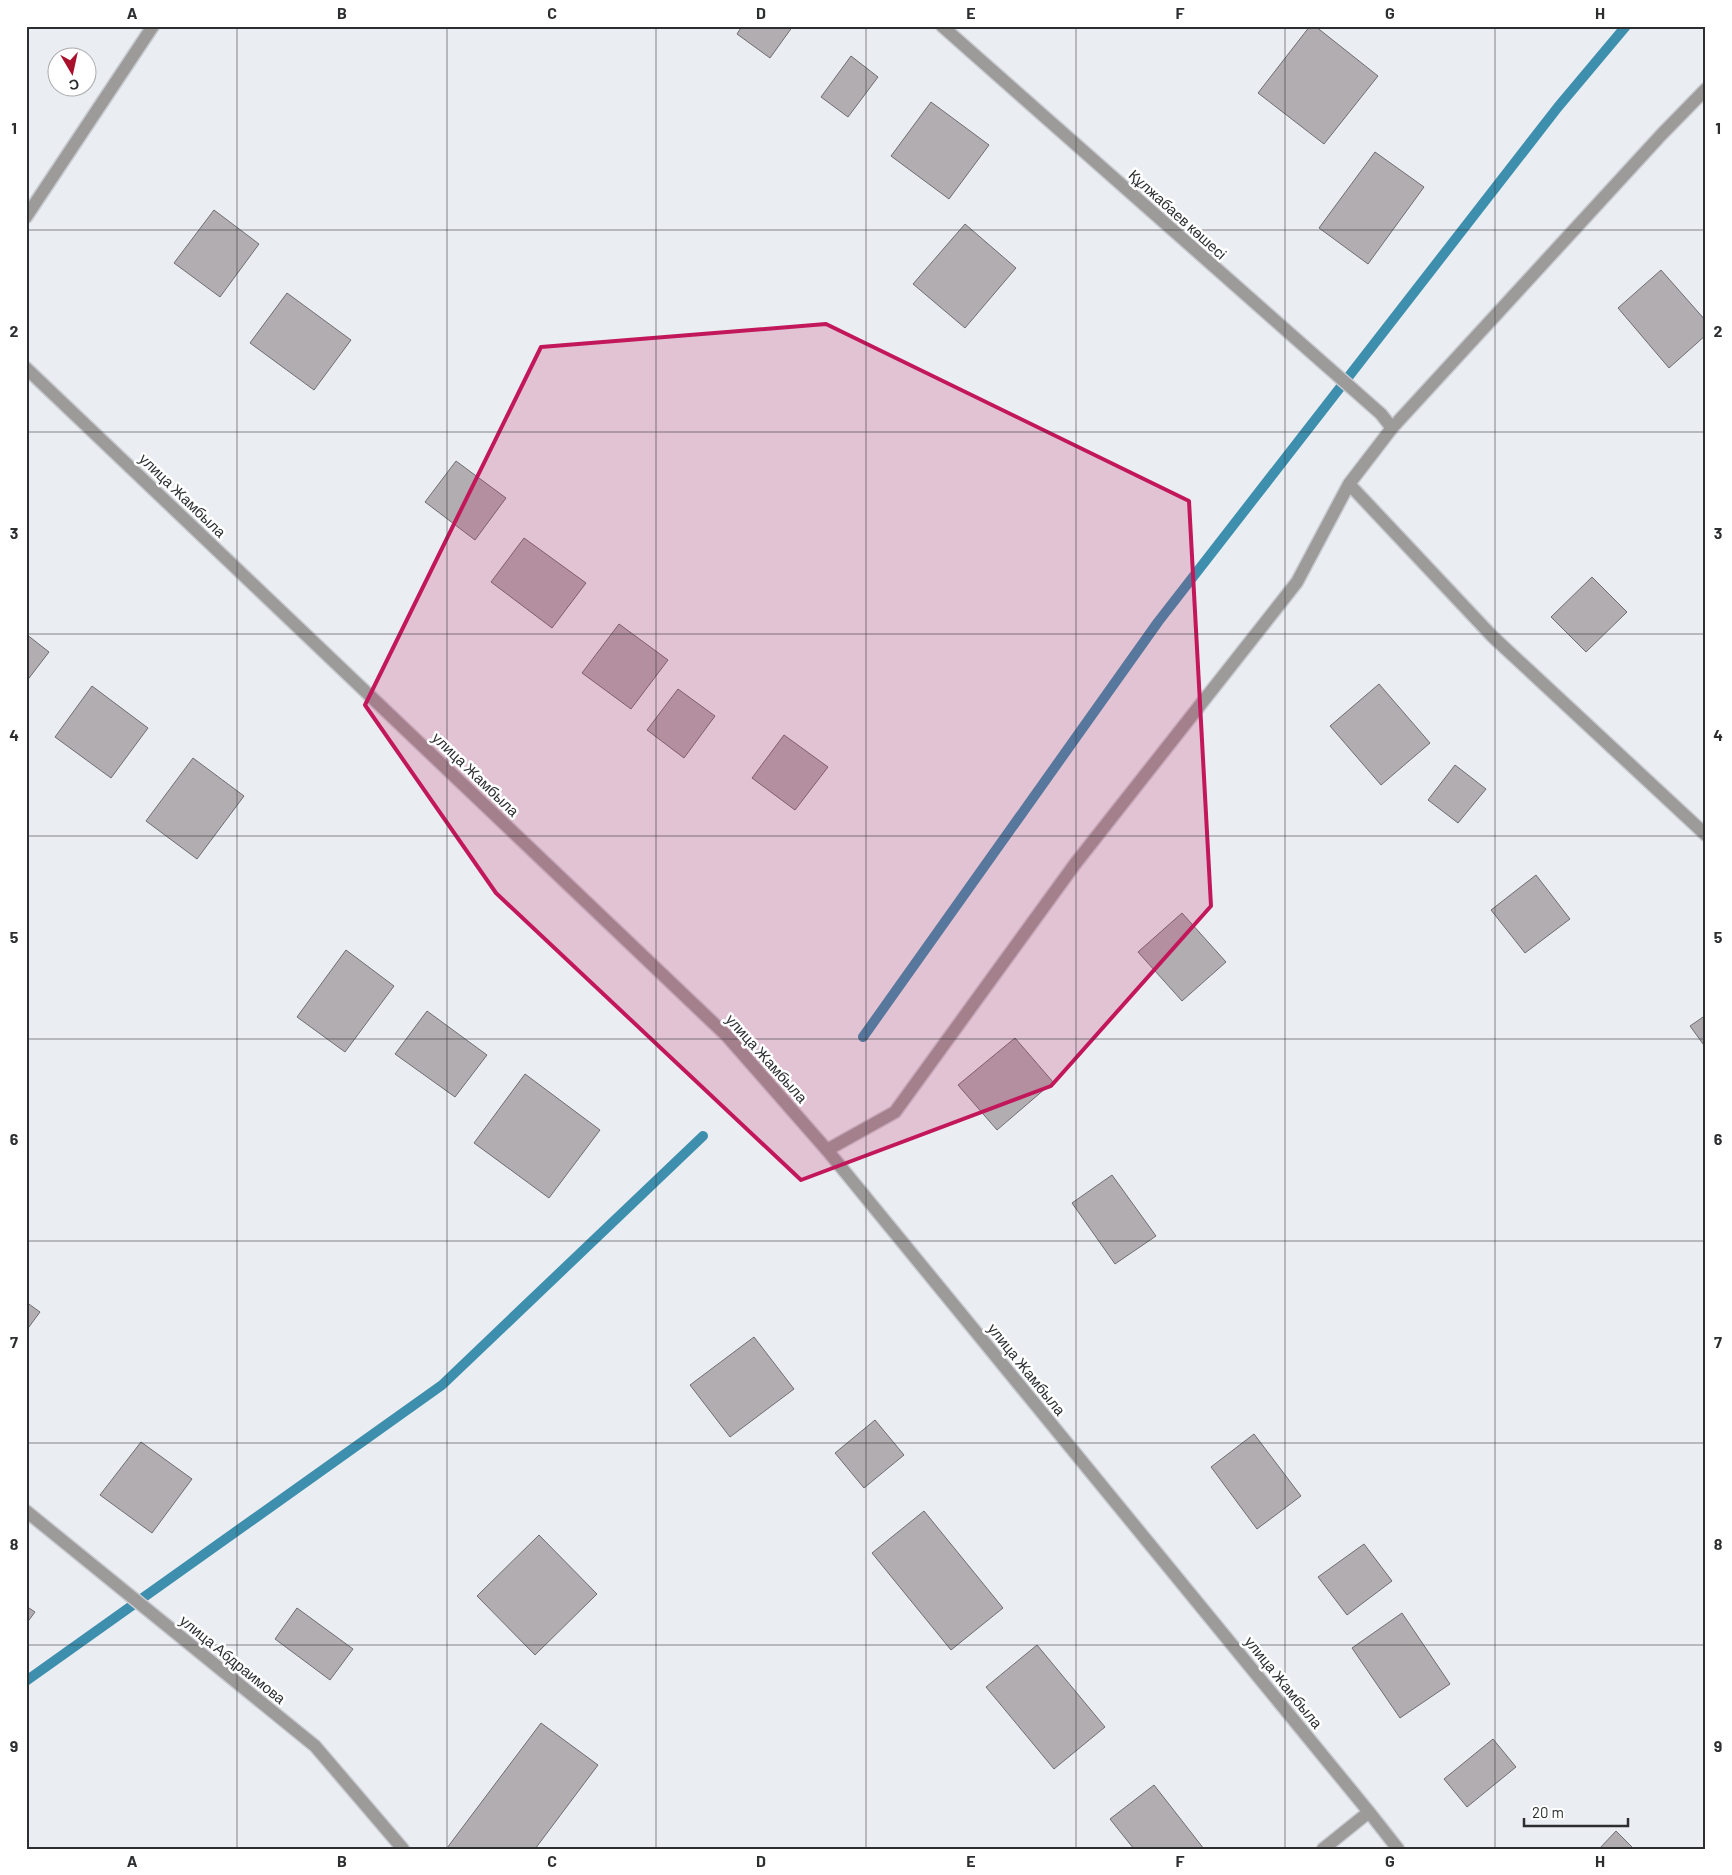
<svg xmlns="http://www.w3.org/2000/svg" width="1732" height="1875" font-family="Barlow,sans-serif">
<style>
.lines{fill:none;stroke-linecap:round;stroke-linejoin:round}
.stream{stroke:#3e8fad;stroke-width:10}
.building{fill:#b1adb1;stroke:#706d71}
.lane-casing{stroke:#c8cbd0;stroke-width:15}
.street-casing{stroke:#c8cbd0;stroke-width:15}
.lane{stroke:#9d9a9a;stroke-width:12}
.street{stroke:#9d9a9a;stroke-width:12}
.marked{fill:#c2185b;fill-opacity:0.2;stroke:#c2185b;stroke-width:4;stroke-linejoin:round}
.grid{fill:none;stroke:#2c2e30;stroke-width:1;stroke-opacity:0.55}
.labels{text-anchor:middle;dominant-baseline:central;stroke-width:5;stroke-linejoin:round;paint-order:stroke}
.street-label{font-size:15px;fill:#2c2e30;stroke:#fff}
.neatline{fill:none;stroke:#2c2e30;stroke-width:2}
.grid-label{font-size:16px;text-anchor:middle;font-weight:bold;fill:#2c2e30}
</style>
<rect width="100%" height="100%" fill="#eaeef3"/>
<g class="lines">
<path class="stream" d="M863 1037 1158 622 1558 107 1626 26
M26 1681 442 1385 703 1136"/>
</g>
<path class="building" d="M742 26H793L770 58 737 34Z
M1310 26H1315L1378 76 1324 144 1258 93Z
M851 56 878 77 848 117 821 97Z
M931 102 989 145 949 199 891 156Z
M1375 152 1424 187 1368 264 1319 228Z
M214 210 259 244 220 297 174 263Z
M965 224 1016 268 965 328 913 284Z
M1661 270 1706 321V335L1669 368 1618 308Z
M287 293 351 340 314 390 250 343Z
M456 461 506 498 475 540 425 502Z
M524 538 586 583 552 628 491 582Z
M1592 577 1627 612 1586 652 1551 617Z
M619 624 668 660 631 709 582 673Z
M26 634 49 652 26 682Z
M1379 684 1430 743 1381 785 1330 726Z
M92 686 148 728 111 778 55 737Z
M678 689 715 716 684 758 647 730Z
M784 735 828 767 795 810 752 778Z
M193 758 244 796 197 859 146 821Z
M1455 765 1486 789 1458 823 1428 800Z
M1536 875 1570 919 1525 953 1491 910Z
M1182 913 1226 962 1182 1001 1138 952Z
M346 950 394 986 345 1052 297 1017Z
M427 1011 487 1055 455 1097 395 1054Z
M1706 1015V1048L1690 1026Z
M1015 1038 1053 1082 997 1130 958 1085Z
M525 1074 600 1130 549 1198 474 1143Z
M1112 1175 1156 1236 1115 1264 1072 1203Z
M26 1302 40 1312 26 1331Z
M754 1337 794 1389 730 1437 690 1385Z
M875 1420 904 1455 864 1488 835 1453Z
M1254 1434 1301 1496 1257 1529 1211 1467Z
M141 1442 192 1479 152 1533 100 1495Z
M924 1511 1003 1608 951 1650 872 1553Z
M539 1535 597 1594 535 1655 477 1596Z
M1364 1544 1392 1581 1347 1615 1318 1577Z
M26 1606 35 1612 26 1624Z
M297 1608 353 1649 330 1680 275 1639Z
M1402 1613 1450 1684 1400 1718 1352 1648Z
M1037 1645 1105 1727 1054 1769 986 1687Z
M541 1723 598 1765 535 1849 447 1848Z
M1493 1739 1516 1767 1467 1807 1444 1779Z
M1154 1785 1204 1849H1134L1110 1819Z
M1616 1831 1634 1849H1599Z"/>
<g class="lines">
<defs>
<path id="lane" d="M1349 484 1492 636 1706 835
M827 1150 895 1112 1075 864 1297 582 1349 484 1392 428 1662 134 1706 89"/>
<path id="street" d="M942 26 1381 414 1392 428
M26 217 153 26
M26 368 727 1036 827 1150 1369 1812 1398 1849
M26 1511 315 1746 403 1849
M1323 1849 1369 1812"/>
</defs>
<use href="#lane" class="lane-casing"/>
<use href="#street" class="street-casing"/>
<use href="#lane" class="lane"/>
<use href="#street" class="street"/>
</g>
<path class="marked" d="M826 324 1189 501 1211 906 1051 1086 801 1180 496 893 365 705 541 347Z"/>
<path class="grid" d="M237 26V1849M447 26V1849M656 26V1849M866 26V1849M1076 26V1849M1285 26V1849M1495 26V1849M26 230H1706M26 432H1706M26 634H1706M26 836H1706M26 1039H1706M26 1241H1706M26 1443H1706M26 1645H1706"/>
<g class="labels">
<g class="street-label">
<text transform="translate(1178 214) rotate(42)">Құлжабаев көшесі</text>
<text transform="translate(183 495) rotate(44)">улица Жамбыла</text>
<text transform="translate(476 774) rotate(44)">улица Жамбыла</text>
<text transform="translate(767 1058) rotate(48)">улица Жамбыла</text>
<text transform="translate(1027 1369) rotate(51)">улица Жамбыла</text>
<text transform="translate(233 1659) rotate(39)">улица Абдраимова</text>
<text transform="translate(1284 1682) rotate(51)">улица Жамбыла</text>
</g>
</g>
<rect width="1732" height="1875" fill="none" stroke="#ffffff" stroke-width="55"/>
<g transform="translate(72 72) rotate(171)"><circle r="24" fill="#ffffff" stroke="#ababac"/>
<path d="M0-4L9 19L0 12L-9 19Z" fill="#a8102c"/>
<text y="-8" font-size="14" font-weight="bold" text-anchor="middle" fill="#2c2e30">С</text>
</g>
<path d="M1524 1818v8h104v-8" fill="none" stroke="#2c2e30" stroke-width="2.5"/>
<text x="1532" y="1818" font-size="15" fill="#2c2e30" stroke="#ffffff" stroke-width="4" paint-order="stroke">20 m</text>
<rect x="28" y="28" width="1676" height="1820" class="neatline"/>
<g class="grid-label">
<text x="132" y="19">A</text>
<text x="342" y="19">B</text>
<text x="552" y="19">C</text>
<text x="761" y="19">D</text>
<text x="971" y="19">E</text>
<text x="1180" y="19">F</text>
<text x="1390" y="19">G</text>
<text x="1600" y="19">H</text>
<text x="14" y="134">1</text>
<text x="1718" y="134">1</text>
<text x="14" y="337">2</text>
<text x="1718" y="337">2</text>
<text x="14" y="539">3</text>
<text x="1718" y="539">3</text>
<text x="14" y="741">4</text>
<text x="1718" y="741">4</text>
<text x="14" y="943">5</text>
<text x="1718" y="943">5</text>
<text x="14" y="1145">6</text>
<text x="1718" y="1145">6</text>
<text x="14" y="1348">7</text>
<text x="1718" y="1348">7</text>
<text x="14" y="1550">8</text>
<text x="1718" y="1550">8</text>
<text x="14" y="1752">9</text>
<text x="1718" y="1752">9</text>
<text x="132" y="1867">A</text>
<text x="342" y="1867">B</text>
<text x="552" y="1867">C</text>
<text x="761" y="1867">D</text>
<text x="971" y="1867">E</text>
<text x="1180" y="1867">F</text>
<text x="1390" y="1867">G</text>
<text x="1600" y="1867">H</text>
</g>
</svg>
